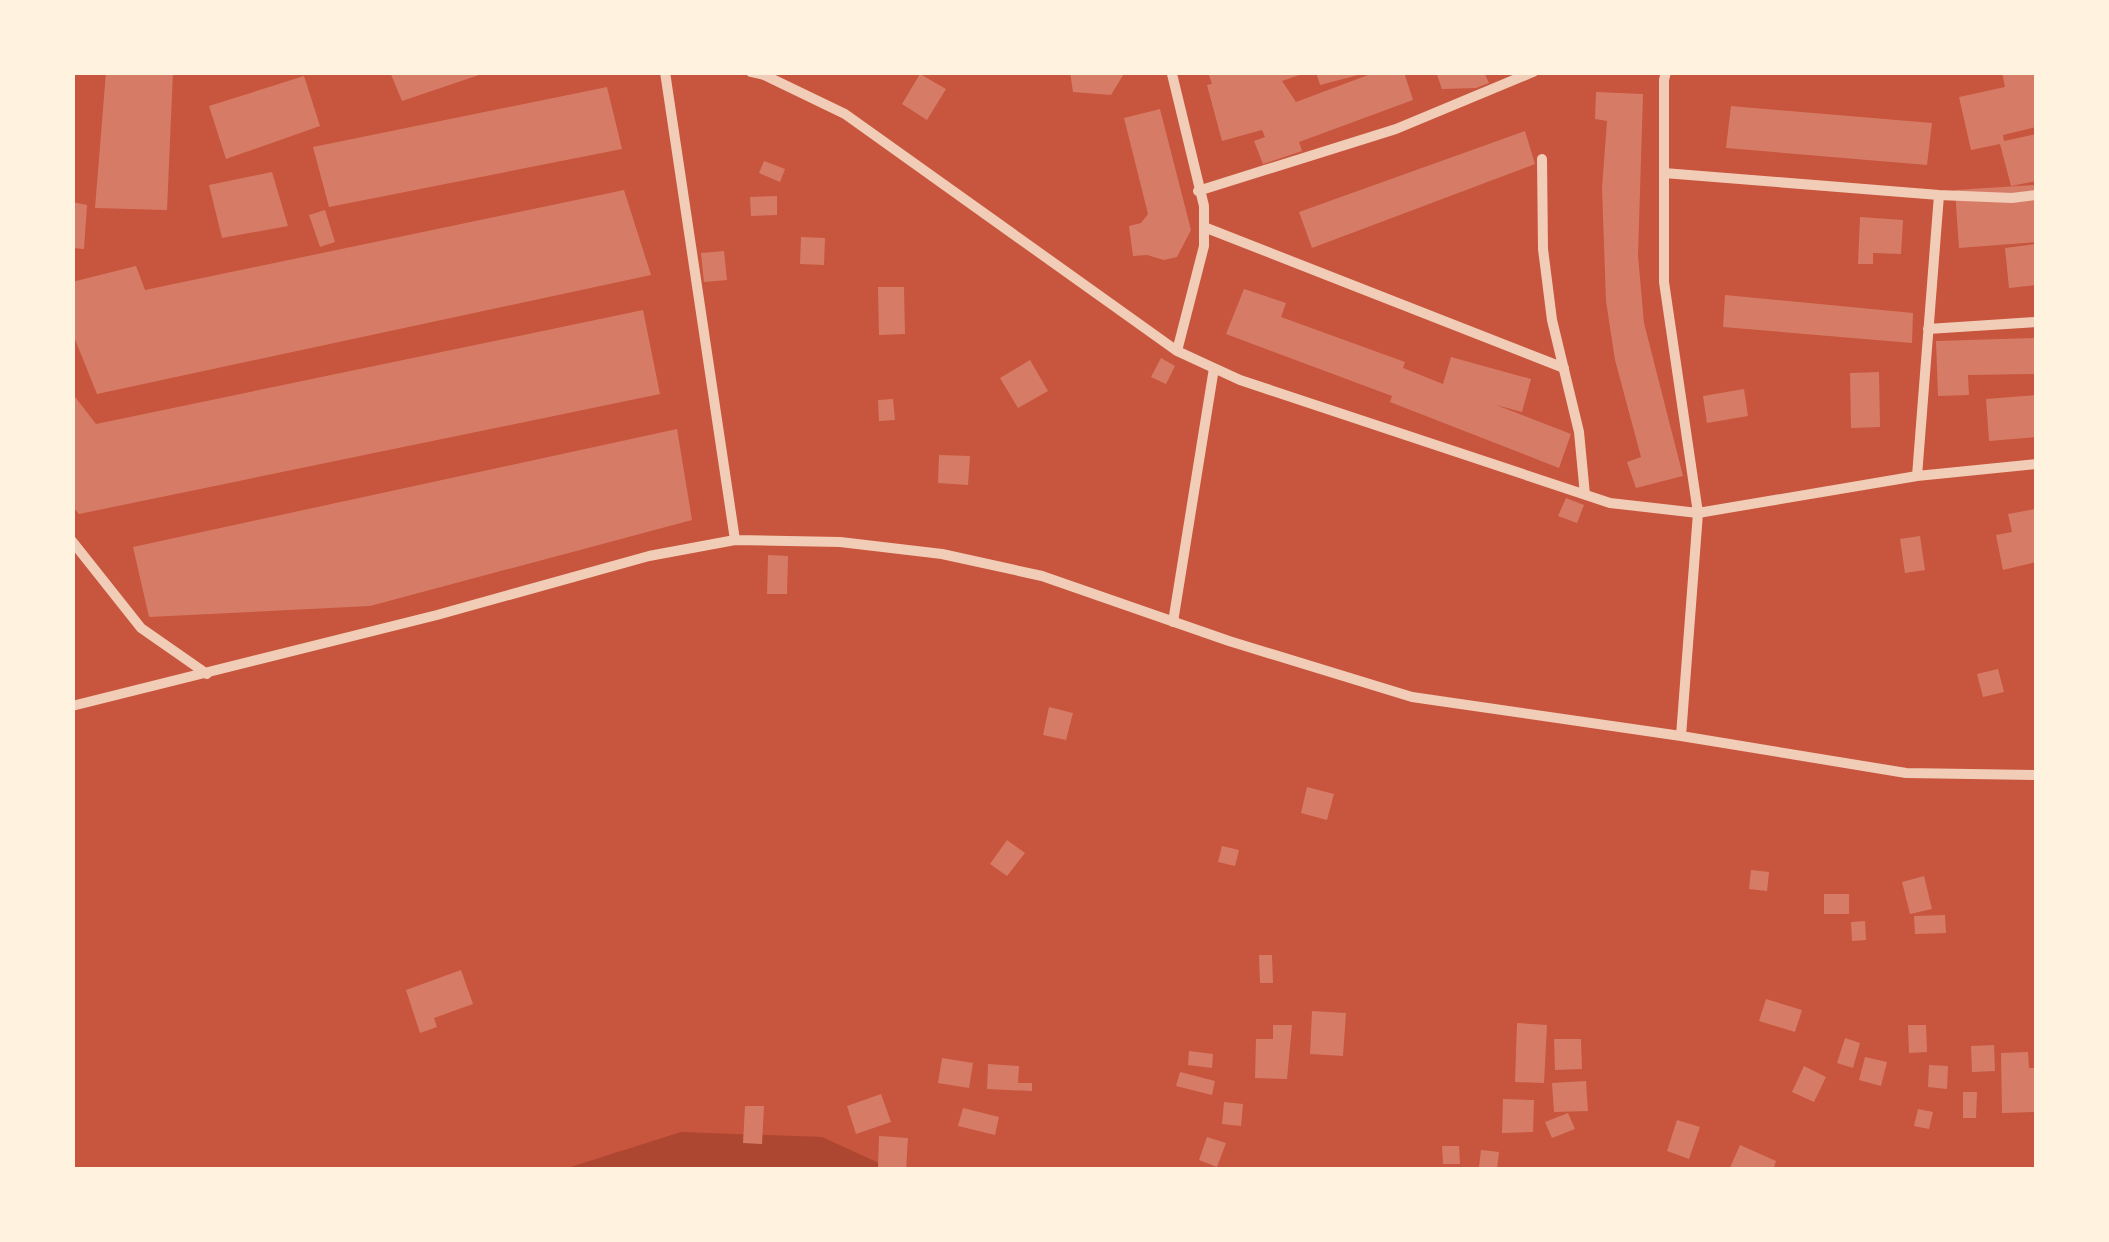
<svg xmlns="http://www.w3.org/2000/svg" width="2109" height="1242" font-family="'Work Sans',sans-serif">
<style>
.green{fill:#ae4732}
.building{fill:#d67c66}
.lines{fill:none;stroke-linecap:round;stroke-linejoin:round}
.minor{stroke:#f1ccb7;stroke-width:10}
</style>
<rect width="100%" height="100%" fill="#c8553d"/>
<path class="green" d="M681 1132 822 1137 892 1169 561 1170Z"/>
<path class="building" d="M106 72H173L167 210 95 208Z
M390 72H485V73L402 101Z
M1070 72H1125L1111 95 1073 92Z
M1208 72H1308L1282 81 1296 102 1376 72H1404L1413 100 1299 142 1302 151 1263 164 1254 141 1265 137 1262 130 1222 141 1207 85 1212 84Z
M1316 72H1362V74L1320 85Z
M1436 72H1484L1489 83 1476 88 1442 89Z
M2002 72H2036V127L2003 135 2004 141 2036 134V181L2011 186 2000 144 1971 150 1959 97 2005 87Z
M920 74 946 89 927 120 902 104Z
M304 76 320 126 226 159 209 106Z
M607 87 622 149 329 207 313 147Z
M1596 92 1643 94 1638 256 1644 323 1683 476 1636 488 1627 462 1641 457 1615 360 1606 301 1602 188 1607 121 1595 119Z
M1731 106 1932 123 1927 165 1726 148Z
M1160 109 1191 230 1177 257 1164 260 1147 255 1133 256 1129 226 1141 223 1148 214 1124 118Z
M1525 131 1535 164 1312 248 1299 212Z
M764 161 785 169 780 182 759 173Z
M272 172 288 226 222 238 209 185Z
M2036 185V242L1959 248 1955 190Z
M624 190 651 275 97 394 72 332V282L136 266 145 290Z
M777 196V215L751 216 750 197Z
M72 202 87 205 84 249 72 248Z
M325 210 335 242 320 247 309 215Z
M1860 217 1903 220 1901 254 1873 253V264H1858Z
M801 237 825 238 824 265 800 264Z
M2036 244V285L2009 288 2005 248Z
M724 251 727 280 704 282 701 253Z
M878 287H904L905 334 879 335Z
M1244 289 1286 303 1281 317 1405 362 1403 368 1443 384 1451 357 1531 379 1522 412 1496 405 1571 434 1559 468 1390 402 1392 396 1226 334Z
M1725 295 1913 313 1912 343 1723 327Z
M643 310 660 394 79 514 72 506V393L96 424Z
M2036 338V374L1968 375 1969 395 1938 396 1936 341Z
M1161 358 1175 366 1166 384 1151 377Z
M1030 360 1048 391 1018 408 1000 378Z
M1879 372 1880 427 1851 428 1850 373Z
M1744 389 1748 416 1707 423 1703 396Z
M2036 395V437L1989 441 1986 399Z
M893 399 895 420 879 421 878 400Z
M677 429 692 520 370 606 149 617 133 547Z
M939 455 970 456 968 485 938 483Z
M1566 498 1584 505 1577 523 1558 516Z
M2036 509V562L2003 570 1996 535 2012 532 2008 514Z
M1920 536 1925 570 1905 573 1900 539Z
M768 555 788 556 787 594H767Z
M1998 669 2004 692 1983 697 1977 674Z
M1049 707 1073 713 1066 740 1043 735Z
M1307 787 1334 794 1327 820 1301 813Z
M1007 840 1025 853 1007 876 990 864Z
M1222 846 1239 850 1235 866 1218 862Z
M1751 870 1769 872 1767 891 1749 889Z
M1924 876 1932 909 1910 914 1902 882Z
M1824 894H1849V914H1824Z
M1945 915 1946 933 1915 934 1914 916Z
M1865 921 1866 940 1852 941 1851 922Z
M1259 955H1272L1273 983H1260Z
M461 970 473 1004 434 1018 437 1027 420 1033 406 990Z
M1766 999 1802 1010 1795 1032 1759 1021Z
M1312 1011 1346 1013 1343 1056 1310 1054Z
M1517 1023 1547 1025 1544 1083 1515 1082Z
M1273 1025H1292L1287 1079 1255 1078 1256 1039H1273Z
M1908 1025H1926L1927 1052 1909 1053Z
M1845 1038 1860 1043 1853 1068 1837 1063Z
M1554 1039H1581L1582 1069 1555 1070Z
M1994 1045 1995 1071 1972 1072 1971 1046Z
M1189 1051 1213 1054 1212 1068 1188 1065Z
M2028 1052 2029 1068H2036V1112L2002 1113 2001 1053Z
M1865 1057 1887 1062 1881 1086 1859 1080Z
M942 1058 973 1063 969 1088 938 1083Z
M988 1064 1019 1066 1018 1083H1032V1091L987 1089Z
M1929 1065 1948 1066 1947 1089 1928 1087Z
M1804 1066 1826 1077 1814 1102 1792 1092Z
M1180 1072 1215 1081 1212 1095 1176 1086Z
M1586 1081 1588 1111 1554 1112 1552 1083Z
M1963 1092H1977L1976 1118H1963Z
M881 1094 891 1122 856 1134 847 1106Z
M1503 1099 1534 1100 1533 1132 1502 1133Z
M1224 1102 1243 1104 1241 1126 1222 1124Z
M745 1106H764L762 1144 743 1143Z
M963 1108 999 1117 995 1135 958 1126Z
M1918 1109 1933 1112 1929 1129 1914 1126Z
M1568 1113 1575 1129 1552 1138 1545 1122Z
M1677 1120 1700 1127 1689 1159 1667 1151Z
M879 1136 908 1138 906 1170 878 1168Z
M1207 1137 1226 1143 1217 1167 1199 1160Z
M1740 1145 1776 1161 1773 1170H1729Z
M1442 1146H1459L1460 1164H1443Z
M1481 1150 1499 1152 1497 1169 1479 1167Z"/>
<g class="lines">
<path class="minor" d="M665 72 735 540
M751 72 764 75 845 114 1177 351 1240 380 1610 503 1698 513 1917 476 2036 464
M1666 72 1664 80V282L1698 513 1681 736
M1172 74 1204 206V246L1177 351
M1542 159 1543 249 1552 320 1579 432 1585 495
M1664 173 1939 195 2012 198 2036 195
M1198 191 1396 129 1533 72
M1204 227 1564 368
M1928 329 2036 322
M1917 476 1939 195
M72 541 141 628 207 674
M1173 622 1214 368
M72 706 437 615 649 556 735 540 840 542 942 554 1042 576 1229 641 1412 697 1681 736 1906 773 2036 775"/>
</g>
<rect width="2109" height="1242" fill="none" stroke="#fff3e0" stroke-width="150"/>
</svg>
